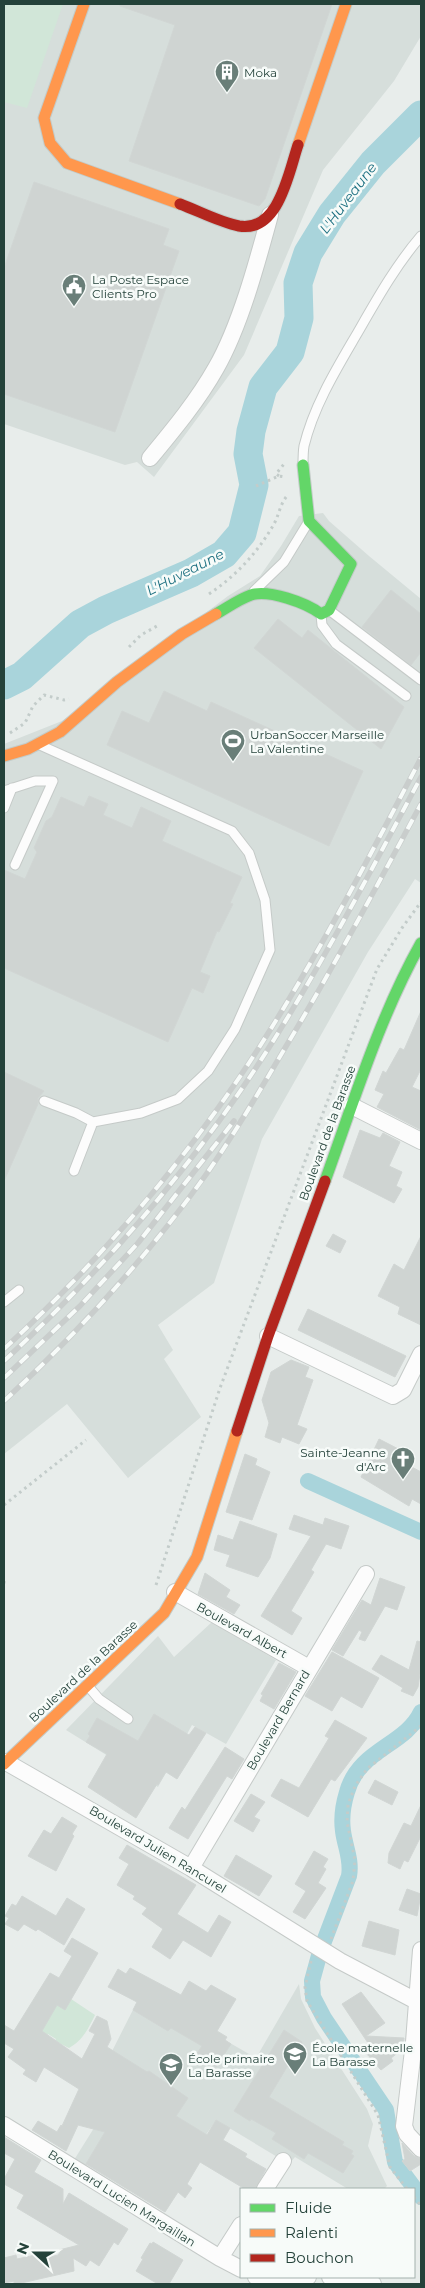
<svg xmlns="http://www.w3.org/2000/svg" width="425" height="2288" font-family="Montserrat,sans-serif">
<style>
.built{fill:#d6dedb}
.green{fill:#d1e6d8}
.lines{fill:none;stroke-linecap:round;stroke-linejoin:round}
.canal{stroke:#a9d4db;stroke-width:16}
.river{stroke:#a9d4db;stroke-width:29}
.building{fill:#cfd4d2;stroke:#d1d6d4}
.lane-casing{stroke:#c5cac8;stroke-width:11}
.street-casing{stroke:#c5cac8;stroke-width:18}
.fast-casing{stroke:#c3cbc8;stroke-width:13}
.slow-casing{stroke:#c3cbc8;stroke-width:13}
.jam-casing{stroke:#c3cbc8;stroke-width:13}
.path{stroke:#c3ccca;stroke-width:3;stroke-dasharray:2.5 4;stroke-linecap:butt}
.lane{stroke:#fcfcfc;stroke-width:9}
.street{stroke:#fcfcfc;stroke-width:16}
.fast{stroke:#63d668;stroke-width:11}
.slow{stroke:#ff974d;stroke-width:11}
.jam{stroke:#b3261e;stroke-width:11}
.rail-casing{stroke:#c9cdcc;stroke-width:5.5}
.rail{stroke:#f7fbf9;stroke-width:4;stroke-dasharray:11;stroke-linecap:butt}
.labels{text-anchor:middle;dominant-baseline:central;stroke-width:5;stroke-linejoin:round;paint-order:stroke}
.poi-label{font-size:12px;fill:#24423a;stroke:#f7fbf9;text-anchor:start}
.street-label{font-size:12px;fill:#24423a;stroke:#f7fbf9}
.water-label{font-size:14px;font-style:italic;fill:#1c6f80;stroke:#f7fbf9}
</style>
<rect width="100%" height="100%" fill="#e8edeb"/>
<path class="built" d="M4 4H421V36L394 81 323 170 244 355 154 477 137 462 125 465 4 424Z
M323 513 329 521 369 556 421 599V883L415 879 368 952 262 1139 214 1283 158 1325 173 1350 164 1359 201 1417 128 1478 67 1404 4 1454V744L62 721 228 596 260 576 281 546 299 516Z
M212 1622 276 1660 226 1744 192 1725 158 1787 66 1730 158 1636 174 1657Z
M299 1984 301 1999 315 2028 367 2109 373 2124 368 2146 387 2186 384 2189H348L295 2157 289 2164 216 2120 199 2145 103 2136 85 2167 74 2160 94 2128 104 2067 140 1996 178 2013 256 2058Z"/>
<path class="green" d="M4 4H63L27 108 4 102Z
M71 1999 95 2015C88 2029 83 2040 69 2048L55 2041 56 2039 48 2034 44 2041 38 2035 54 2005Z"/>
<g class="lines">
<path class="canal" d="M308 1481 421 1532
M421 1712C405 1746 359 1749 347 1792 343 1805 341 1817 343 1831 345 1847 352 1860 349 1876L320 1952 312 1981 313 1997 324 2018 386 2110 395 2162 421 2197"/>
<path class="river" d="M4 685 22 676 80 624 106 610 191 573 224 554 242 533 254 485 248 454 251 431 263 387 290 352 299 318 298 283 308 253 332 214 373 163 421 115"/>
</g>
<path class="building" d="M120 4H332L265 199 259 206 129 161 175 25 120 6Z
M34 182 169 229 163 245 179 251 115 432 4 394V268Z
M391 590 421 614V652L411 665 362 627Z
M278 619 302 638 308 630 404 707 381 749 254 648Z
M164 691 207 711 211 702 363 771 329 846 107 745 122 711 149 723Z
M89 796 108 804 103 815 132 828 141 807 171 821 162 841 242 877 230 903 233 904 219 932 217 931 200 972 210 976 203 993 192 988 168 1042 4 968V870L25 879 37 852 34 848 46 821 52 817 61 797 84 807Z
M421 1011V1069L412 1087 421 1091V1130L377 1107 384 1094 375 1090 383 1071 386 1073 400 1048 404 1050Z
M4 1072 44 1091 38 1098V1104L4 1181Z
M360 1130 380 1138 383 1133 400 1142 389 1166 402 1172 396 1186 402 1189 394 1203 343 1177Z
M333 1234 346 1241 340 1253 326 1246Z
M421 1236V1325L398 1314 400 1307 378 1296 394 1264 404 1270Z
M308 1309 406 1356 395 1377 298 1330Z
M291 1360 309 1367 305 1377 313 1380 297 1425 307 1429 299 1444 282 1437 280 1443 265 1437 269 1423 262 1400 271 1372Z
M379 1439 412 1456 408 1465 421 1472V1504L412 1499 409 1506 361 1477Z
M245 1454 257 1459 255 1465 270 1472 252 1520 226 1512Z
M294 1515 323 1525 325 1518 349 1526 341 1549 326 1544 311 1570 314 1572 291 1611 302 1618 292 1635 261 1616 311 1536 289 1529Z
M240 1521 277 1534 270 1558 258 1577 226 1566 230 1555 214 1550 218 1535 233 1540Z
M205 1573 230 1590 226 1597 240 1605 234 1614 198 1594Z
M380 1578 405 1587 397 1610 385 1606 365 1641 359 1639 362 1632 359 1630 343 1656 332 1650 362 1600 371 1605Z
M417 1641 421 1642V1667L418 1687 413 1696 401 1691 403 1688 372 1669 381 1655 409 1670Z
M332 1652 379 1678 362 1708 341 1696 332 1711 305 1696Z
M279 1663 296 1672 274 1709 260 1701 263 1695 261 1694Z
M154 1714 189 1735 195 1727 206 1733 177 1779 166 1772 158 1785 157 1784 136 1818 88 1787 107 1754 86 1742 90 1736 88 1734 97 1718 138 1741Z
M335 1720 367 1738 335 1781 331 1779 308 1817 271 1796 281 1779 299 1788 329 1738 325 1736Z
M225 1747 244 1759 232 1779 227 1776 188 1839 169 1828 182 1807 185 1810Z
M375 1780 398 1792 392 1805 368 1793Z
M251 1794 265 1802 254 1817 260 1820 253 1832 234 1821Z
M421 1805V1836L408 1862 404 1860 400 1869 388 1863 389 1853 404 1823 411 1826Z
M62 1817 77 1826 72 1834 74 1836 56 1871 28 1856 44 1830 51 1834Z
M127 1845 196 1885 177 1914 208 1933 219 1915 231 1922 211 1957 183 1940 170 1959 152 1947 163 1929 142 1914 147 1908 133 1899 135 1896 117 1885 129 1864 119 1858Z
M314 1851 328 1859 323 1867 326 1869 318 1883 326 1888 305 1919 293 1912 306 1891 295 1884Z
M236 1855 272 1876 259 1896 224 1876Z
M407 1889 421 1894 417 1916 399 1910Z
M22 1896 56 1916 67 1898 85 1909 64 1945 38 1929 36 1931 24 1924 18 1931 5 1924 9 1918 5 1916 12 1904 16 1906Z
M369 1921 399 1930 395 1955 362 1946Z
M72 1938 98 1953 65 2010 57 2005 42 2031 82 2059 95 2034 89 2031 97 2016 107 2021 111 2039 107 2047 147 2072 149 2071 188 2098 176 2116 207 2135 216 2120 230 2128 223 2140 247 2154 245 2157 266 2169 255 2189H245L200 2162 187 2184 192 2188 185 2198 178 2192 165 2212 86 2164 105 2132 78 2125 66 2151 32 2130 38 2121 57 2132 61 2125 62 2126 79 2089 44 2067 36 2082 23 2074 26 2070 8 2057 14 2049 4 2043V2025L14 2031 50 1973 59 1978 72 1956 64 1951Z
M130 1968 181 1995 189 1981 206 1991 211 1985 236 1999 217 2031 227 2037 225 2040 231 2044 216 2067 196 2055 202 2046 171 2028 168 2031 133 2010 137 2002 108 1987 118 1969 126 1974Z
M361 1992 385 2023 366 2036 404 2038 403 2049 391 2058 393 2061 381 2070 368 2055 358 2050 368 2043 342 2004Z
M284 2030 302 2042 269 2097 344 2142 342 2145 353 2151 351 2154 354 2156 343 2173 308 2153 304 2159 272 2139 276 2133 251 2119 250 2121 234 2111Z
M4 2137 41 2160 34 2172 63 2189V2204L69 2193 128 2229 118 2245 114 2242 99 2266 90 2260 86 2266 73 2258 74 2271 17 2284H14V2281L4 2283V2258L16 2255 17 2259 40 2254 42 2259 58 2255 61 2251 59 2250 79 2245 17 2208 24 2195 4 2184V2179L15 2159 4 2153Z
M402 2143 414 2156 421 2159V2164L410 2171 402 2161 405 2159Z
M153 2242 183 2260 169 2284H158L136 2271 143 2259 141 2258 150 2243 152 2244Z"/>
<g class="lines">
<defs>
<path id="lane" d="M303 465C303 459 303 452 304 446 314 405 337 368 358 332 377 299 396 265 421 236
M254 591 284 562 309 521
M329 610 421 680
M321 615 322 625 336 644 406 696
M42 746 232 831 249 853 265 900 270 950 235 1029 208 1071 178 1099 141 1113 93 1122 76 1113 44 1101
M4 791 35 781H53L15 865
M4 808 12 788
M74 1171 93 1122
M4 1302 19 1290
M88 1686 99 1699 128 1719"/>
<path id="street" d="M150 458C174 429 198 400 216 368 240 326 257 263 270 215
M352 1106 421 1141
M268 1336 393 1396 403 1390 421 1354
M175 1592 309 1668
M6 1762 191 1868 340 1961 418 2002
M191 1868 366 1574
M421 1950 414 2042 404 2126 407 2134 421 2149
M4 2125 220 2258 241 2269
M265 2189 283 2161
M220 2258 241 2225
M256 2277C275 2286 289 2282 308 2277
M330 2277 373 2284"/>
<path id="fast" d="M216 614C227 608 239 599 251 595 268 589 307 603 321 614L329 610 351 564 309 521 303 465
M325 1181C354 1101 379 1018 421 943"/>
<path id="slow" d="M84 4 44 118 50 143 67 163 180 204
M298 145 346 4
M4 756 28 749 60 732 117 682 182 634 216 614
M4 1764 164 1613 197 1557 237 1431"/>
<path id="jam" d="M180 204C199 211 219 222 239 226 279 233 289 171 298 145
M237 1431 268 1336 325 1181"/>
</defs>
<use href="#lane" class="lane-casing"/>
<use href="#street" class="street-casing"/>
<use href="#fast" class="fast-casing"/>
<use href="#slow" class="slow-casing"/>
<use href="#jam" class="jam-casing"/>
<path class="path" d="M279 476 276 474 284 464
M256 486 279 476 285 477
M209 594C236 576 258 552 274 524 279 515 280 504 287 496
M129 647 141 635 157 626
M10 733 25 723 33 706 44 695 64 700 69 699
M4 1505 86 1440
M4 1581V1585
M156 1585 220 1388 377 969 402 928 421 902
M331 1939 353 1881 355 1860 347 1822 348 1805 355 1786 367 1769 421 1726
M311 1961 305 1987 307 2001 378 2115 390 2167 407 2189
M414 2197 421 2206"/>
<use href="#lane" class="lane"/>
<use href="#street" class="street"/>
<use href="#fast" class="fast"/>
<use href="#slow" class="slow"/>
<use href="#jam" class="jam"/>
<defs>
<path id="rail" d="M4 1349C104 1257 195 1150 267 1035 323 946 372 852 421 758
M4 1361C107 1266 201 1157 275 1038 328 953 374 865 421 777
M4 1378 80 1306 138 1243 234 1121
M4 1401C78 1333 146 1258 205 1176 234 1135 259 1092 285 1048 333 968 377 886 421 804"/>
</defs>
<use href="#rail" class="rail-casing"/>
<use href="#rail" class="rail"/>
</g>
<defs>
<symbol id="building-pin" viewBox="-11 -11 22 30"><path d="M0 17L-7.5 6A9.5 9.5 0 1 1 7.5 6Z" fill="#697e78" stroke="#f7fbf9"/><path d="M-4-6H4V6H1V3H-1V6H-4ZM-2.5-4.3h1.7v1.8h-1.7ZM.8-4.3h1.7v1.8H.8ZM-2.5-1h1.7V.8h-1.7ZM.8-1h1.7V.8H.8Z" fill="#fff"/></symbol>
<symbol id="civic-pin" viewBox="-11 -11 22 30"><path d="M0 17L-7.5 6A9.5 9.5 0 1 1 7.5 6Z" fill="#697e78" stroke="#f7fbf9"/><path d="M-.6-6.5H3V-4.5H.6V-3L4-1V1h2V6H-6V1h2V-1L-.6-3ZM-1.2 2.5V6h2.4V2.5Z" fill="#fff"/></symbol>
<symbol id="stadium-pin" viewBox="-11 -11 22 30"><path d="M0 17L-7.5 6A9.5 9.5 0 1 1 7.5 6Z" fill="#697e78" stroke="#f7fbf9"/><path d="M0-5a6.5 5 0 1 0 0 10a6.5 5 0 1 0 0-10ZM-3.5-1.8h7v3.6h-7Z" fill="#fff"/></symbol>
<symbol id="church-pin" viewBox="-11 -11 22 30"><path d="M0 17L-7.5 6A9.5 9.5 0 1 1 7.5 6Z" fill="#697e78" stroke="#f7fbf9"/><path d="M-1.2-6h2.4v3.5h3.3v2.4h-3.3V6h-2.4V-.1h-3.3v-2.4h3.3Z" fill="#fff"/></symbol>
<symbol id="school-pin" viewBox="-11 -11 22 30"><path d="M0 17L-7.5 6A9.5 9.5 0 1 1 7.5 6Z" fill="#697e78" stroke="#f7fbf9"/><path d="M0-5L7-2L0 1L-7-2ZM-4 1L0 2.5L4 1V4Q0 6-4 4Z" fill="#fff"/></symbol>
</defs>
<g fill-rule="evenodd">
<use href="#building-pin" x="213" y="58" width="28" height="38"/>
<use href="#civic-pin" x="60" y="272" width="28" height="38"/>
<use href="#stadium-pin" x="219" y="727" width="28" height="38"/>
<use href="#church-pin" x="389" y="1445" width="28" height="38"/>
<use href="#school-pin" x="281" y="2040" width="28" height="38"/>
<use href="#school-pin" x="157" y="2051" width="28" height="38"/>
</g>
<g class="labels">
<g class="poi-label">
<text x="244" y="72">Moka</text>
<text x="92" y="279">La Poste Espace<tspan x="92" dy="14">Clients Pro</tspan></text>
<text x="250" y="734">UrbanSoccer Marseille<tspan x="250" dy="14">La Valentine</tspan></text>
<text x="386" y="1452" text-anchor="end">Sainte-Jeanne<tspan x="386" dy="14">d'Arc</tspan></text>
<text x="312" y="2047">École maternelle<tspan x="312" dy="14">La Barasse</tspan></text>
<text x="188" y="2058">École primaire<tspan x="188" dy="14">La Barasse</tspan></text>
</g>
<g class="street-label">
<text transform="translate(327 1133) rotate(-70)">Boulevard de la Barasse</text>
<text transform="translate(242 1630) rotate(29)">Boulevard Albert</text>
<text transform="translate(83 1671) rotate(-43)">Boulevard de la Barasse</text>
<text transform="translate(278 1720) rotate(-60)">Boulevard Bernard</text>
<text transform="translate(158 1849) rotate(31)">Boulevard Julien Rancurel</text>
<text transform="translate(122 2198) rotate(32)">Boulevard Lucien Margaillan</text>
</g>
<g class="water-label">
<text transform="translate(348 198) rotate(-53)">L'Huveaune</text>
<text transform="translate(185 572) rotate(-27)">L'Huveaune</text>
</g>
</g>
<rect width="425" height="2288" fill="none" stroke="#24423a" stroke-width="10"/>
<rect x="240" y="2188" width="175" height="90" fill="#f7fbf9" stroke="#a3b1ad"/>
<rect x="250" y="2204" width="25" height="8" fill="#63d668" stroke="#a3b1ad"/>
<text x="285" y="2213" font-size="15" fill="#24423a">Fluide</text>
<rect x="250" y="2229" width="25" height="8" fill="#ff974d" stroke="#a3b1ad"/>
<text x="285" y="2238" font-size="15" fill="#24423a">Ralenti</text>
<rect x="250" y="2254" width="25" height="8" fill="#b3261e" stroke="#a3b1ad"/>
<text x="285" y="2263" font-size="15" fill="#24423a">Bouchon</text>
<g transform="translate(35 2253) rotate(291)" stroke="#f7fbf9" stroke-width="4" paint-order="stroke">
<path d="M0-4L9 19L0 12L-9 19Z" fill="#24423a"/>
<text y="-8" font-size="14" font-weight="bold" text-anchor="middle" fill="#24423a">N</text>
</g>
</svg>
